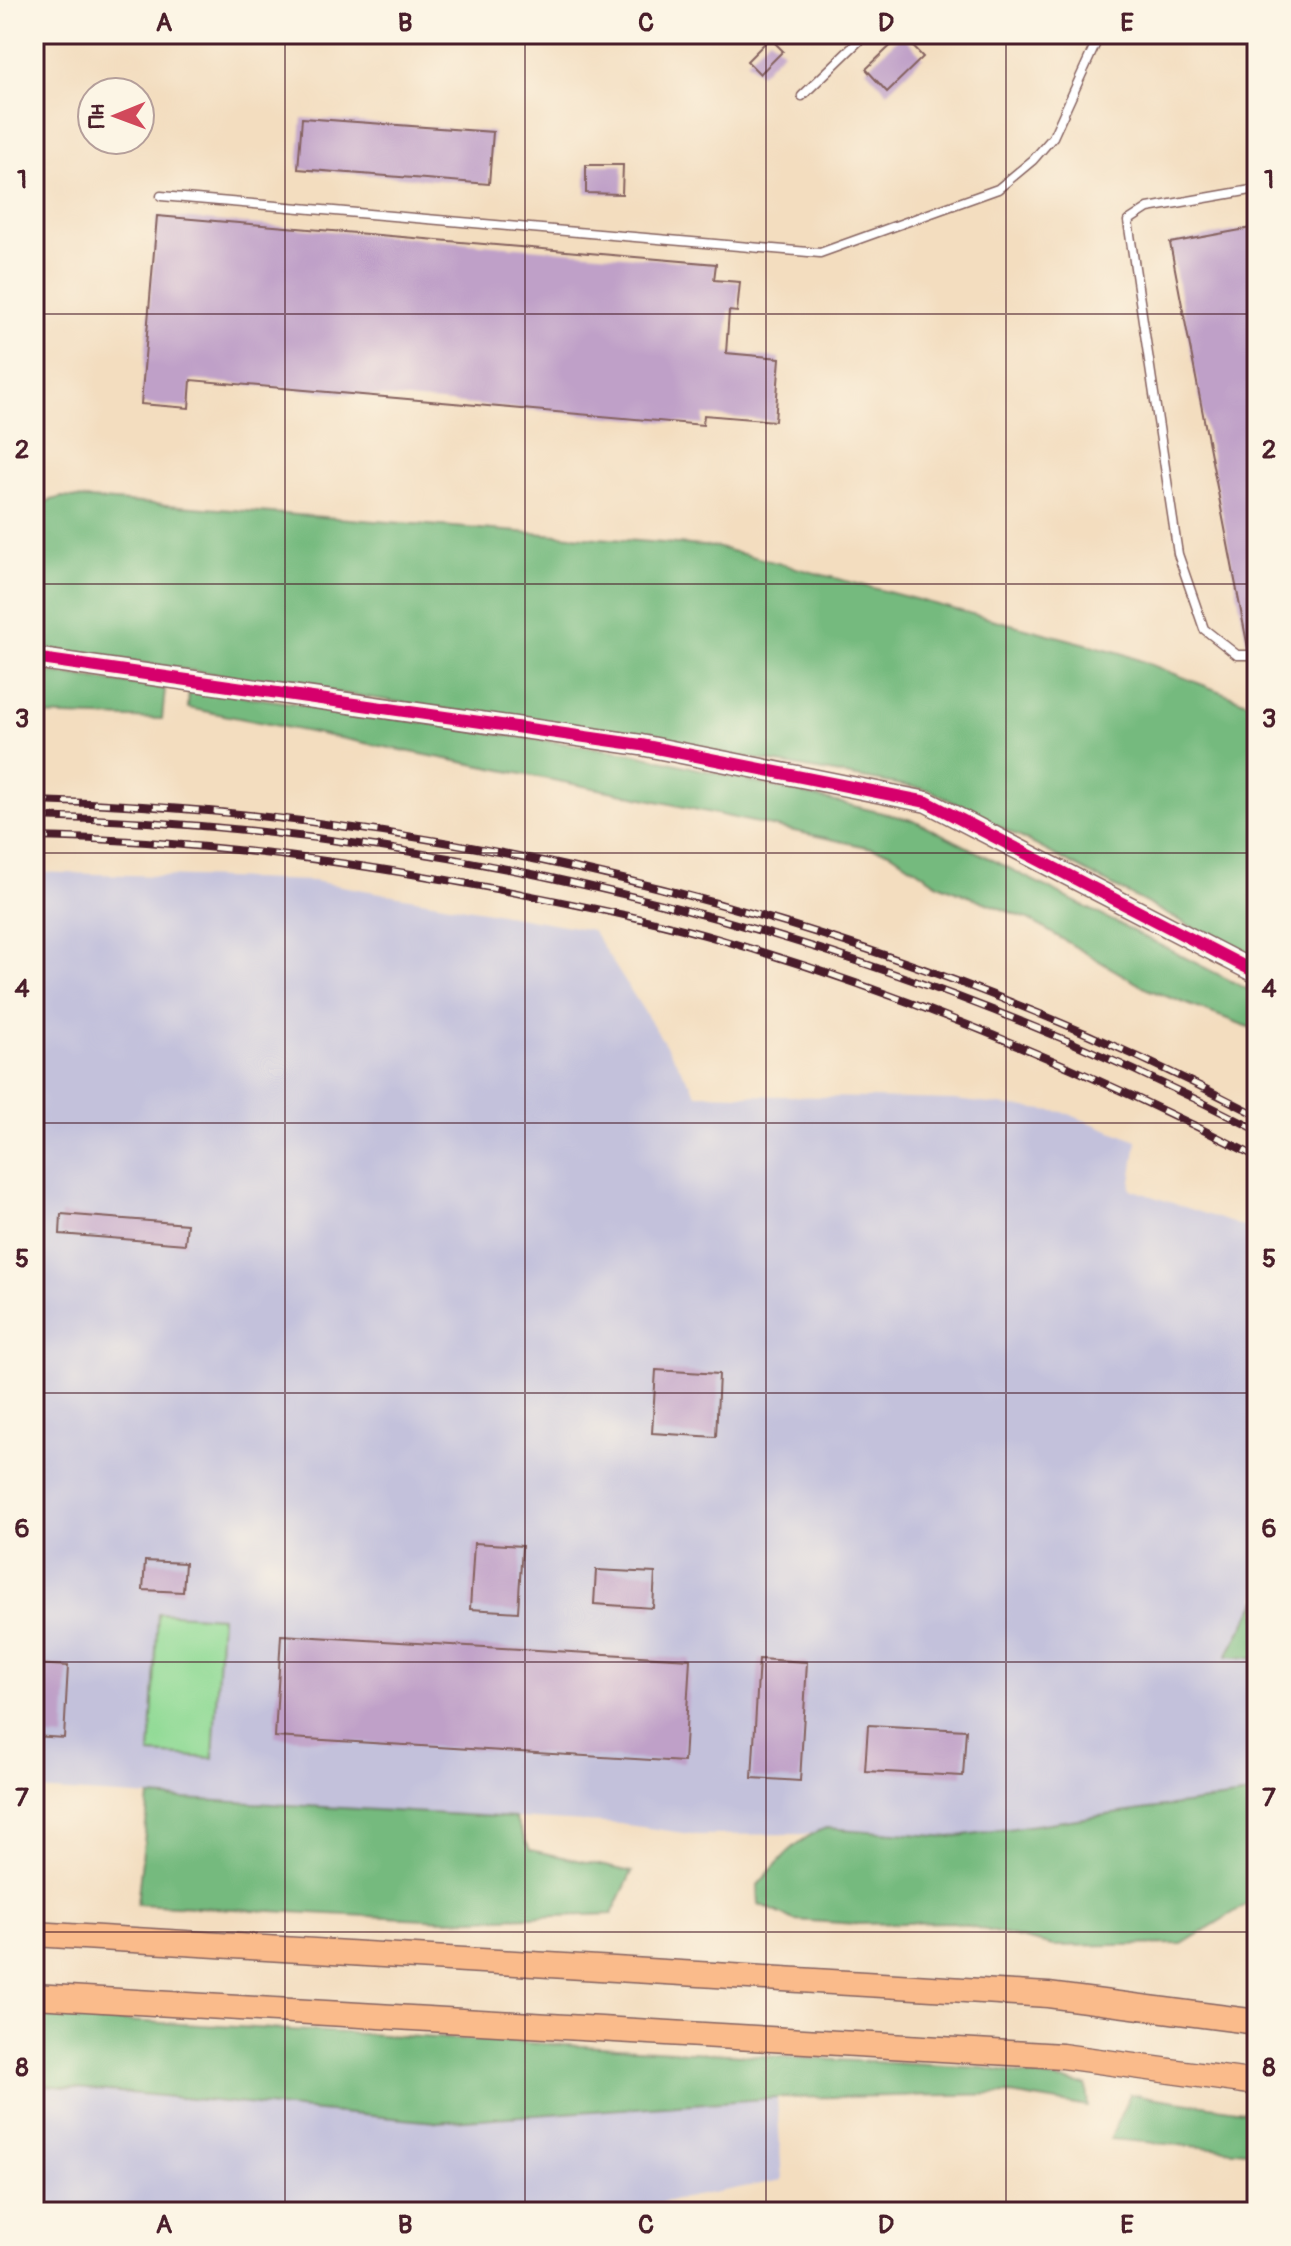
<svg xmlns="http://www.w3.org/2000/svg" width="1291" height="2246" font-family="Pangolin,sans-serif">
<style>
.industrial{fill:#c3c1db}
.green{fill:#90da95;stroke:#6d7c60;stroke-width:2}
.forest{fill:#74ba7e;stroke:#5f6c54;stroke-width:2}
.building{fill:#bfa0c8}
.lines{fill:none;stroke-linecap:round;stroke-linejoin:round}
.service-casing{stroke:#85625f;stroke-width:11}
.tertiary-casing{stroke:#85625f;stroke-width:23}
.primary-casing{stroke:#85625f;stroke-width:27}
.service{stroke:#fff;stroke-width:8}
.tertiary{stroke:#fff;stroke-width:20}
.primary{stroke:#fabb8b;stroke-width:24}
.rail-casing{stroke:#4a1f2b;stroke-width:8}
.rail{stroke:#fcf5e5;stroke-width:5;stroke-dasharray:15;stroke-linecap:butt}
.cycleway-casing{stroke:#fcf5e5;stroke-width:17}
.cycleway{stroke:#d6006c;stroke-width:12}
.grid{fill:none;stroke:#4a1f2b;stroke-width:2;stroke-opacity:0.55}
.neatline{fill:none;stroke:#4a1f2b;stroke-width:3}
.grid-label{font-size:26px;text-anchor:middle;font-weight:bold;fill:#4a1f2b}
</style>
<rect width="100%" height="100%" fill="#fcf5e5"/>
<filter id="ink" filterUnits="userSpaceOnUse"><feTurbulence type="fractalNoise" baseFrequency=".0125" numOctaves="2"/><feDisplacementMap in="SourceGraphic" scale="16" xChannelSelector="R" yChannelSelector="G"/><feConvolveMatrix kernelMatrix="1 2 1 2 8 2 1 2 1" color-interpolation-filters="sRGB"/></filter>
<filter id="wash" filterUnits="userSpaceOnUse"><feTurbulence type="fractalNoise" baseFrequency=".006" numOctaves="4" result="noise"/><feDisplacementMap in="SourceGraphic" scale="32" xChannelSelector="R" yChannelSelector="G"/><feGaussianBlur stdDeviation="1.8" result="paint"/><feColorMatrix in="noise" values="0 0 0 0 0 0 0 0 0 0 0 0 0 0 0 0 0 1.4 0 .05"/><feComposite in="paint" operator="in"/></filter>
<g filter="url(#wash)">
<rect width="100%" height="100%" fill="#f3ddbf"/>
<path class="industrial" d="M34 872 313 881 592 930 697 1094 954 1100 1063 1112 1137 1141 1130 1189 1257 1231V1794L950 1837 827 1828 809 1834 698 1835 620 1824 34 1790Z
M34 2084 436 2122 777 2098 782 2180 609 2212H34Z"/>
<path class="green" d="M158 1613 221 1617 213 1758 150 1754Z"/>
<path class="forest" d="M62 497 716 547 1121 653 1257 706V961L930 790 643 739 36 647 34 505Z
M34 670 165 689 162 719 34 715Z
M189 688 636 754 916 821 1257 994V1030L1147 989 1028 919 938 884 890 852 634 796 188 708Z
M1257 1602V1659L1227 1656Z
M1257 1794V1898L1182 1944 1053 1946 953 1922 858 1924 794 1920 759 1904 758 1885C779 1861 796 1839 826 1828L950 1837Z
M149 1797 515 1818 530 1850 632 1872 612 1914 445 1920 137 1904Z
M34 2016 983 2068 1086 2085 1088 2107 1011 2094 777 2098 436 2122 34 2084Z
M1130 2094 1257 2113V2152L1110 2139Z"/>
<g id="blocks">
<path class="building" d="M902 35 923 57 887 92 866 69Z
M770 38 783 51 760 74 747 61Z
M302 118 493 132 489 184 298 169Z
M586 165H623L622 194 586 193Z
M157 216 716 264 714 280 740 282 737 312 729 311 726 353 780 358 775 421 704 415 703 425 191 380 189 408 141 404Z
M1257 227V648H1248L1170 243Z
M61 1214 187 1224 185 1244 60 1234Z
M656 1370 719 1374 716 1437 652 1433Z
M474 1543 522 1546 518 1612 470 1609Z
M145 1561 185 1563 183 1592 143 1590Z
M596 1570 655 1573 653 1608 594 1604Z
M281 1635 690 1659 684 1762 275 1737Z
M759 1659 807 1662 800 1781 752 1778Z
M34 1664 68 1666 64 1738 34 1736Z
M868 1725 966 1730 963 1776 865 1771Z"/>
</g>
</g>
<g filter="url(#ink)">
<use href="#blocks" fill-opacity="0" stroke="#85625f" stroke-width="2"/>
<g class="lines">
<defs>
<path id="service" d="M802 96 866 34
M1257 189 1148 208 1128 221 1178 554 1204 629 1237 655H1257
M161 196 820 253 998 189 1033 160 1053 137 1100 34"/>
<path id="tertiary" d="M34 658 641 745 927 802 1257 973"/>
<path id="primary" d="M34 1934 1048 1995 1257 2022
M34 1996 1062 2056 1257 2083"/>
</defs>
<use href="#service" class="service-casing"/>
<use href="#tertiary" class="tertiary-casing"/>
<use href="#primary" class="primary-casing"/>
<use href="#service" class="service"/>
<use href="#tertiary" class="tertiary"/>
<use href="#primary" class="primary"/>
<defs>
<path id="rail" d="M34 801C455 812 883 920 1257 1115
M34 817C457 827 881 935 1257 1130
M34 837C196 840 358 862 517 893 588 907 660 921 729 942 911 996 1088 1070 1257 1157"/>
</defs>
<use href="#rail" class="rail-casing"/>
<use href="#rail" class="rail"/>
<defs>
<path id="cycleway" d="M34 658 641 745 927 802 1257 973"/>
</defs>
<use href="#cycleway" class="cycleway-casing"/>
<use href="#cycleway" class="cycleway"/>
</g>
</g>
<path class="grid" d="M285 34V2212M525 34V2212M766 34V2212M1006 34V2212M34 314H1257M34 584H1257M34 853H1257M34 1123H1257M34 1393H1257M34 1662H1257M34 1932H1257"/>
<rect width="1291" height="2246" fill="none" stroke="#fcf5e5" stroke-width="88"/>
<g transform="translate(116 116) rotate(269)"><circle r="38" fill="#fcf5e5" stroke="#b59f9b" stroke-width="2"/>
<path d="M0-6L14 30L0 20L-14 30Z" fill="#d1495b"/>
<text y="-12" font-size="22" font-weight="bold" text-anchor="middle" fill="#4a1f2b">Пн</text>
</g>
<rect x="44" y="44" width="1203" height="2158" class="neatline"/>
<g class="grid-label">
<text x="164" y="31">A</text>
<text x="405" y="31">B</text>
<text x="646" y="31">C</text>
<text x="886" y="31">D</text>
<text x="1127" y="31">E</text>
<text x="22" y="188">1</text>
<text x="1269" y="188">1</text>
<text x="22" y="458">2</text>
<text x="1269" y="458">2</text>
<text x="22" y="727">3</text>
<text x="1269" y="727">3</text>
<text x="22" y="997">4</text>
<text x="1269" y="997">4</text>
<text x="22" y="1267">5</text>
<text x="1269" y="1267">5</text>
<text x="22" y="1537">6</text>
<text x="1269" y="1537">6</text>
<text x="22" y="1806">7</text>
<text x="1269" y="1806">7</text>
<text x="22" y="2076">8</text>
<text x="1269" y="2076">8</text>
<text x="164" y="2233">A</text>
<text x="405" y="2233">B</text>
<text x="646" y="2233">C</text>
<text x="886" y="2233">D</text>
<text x="1127" y="2233">E</text>
</g>
</svg>
